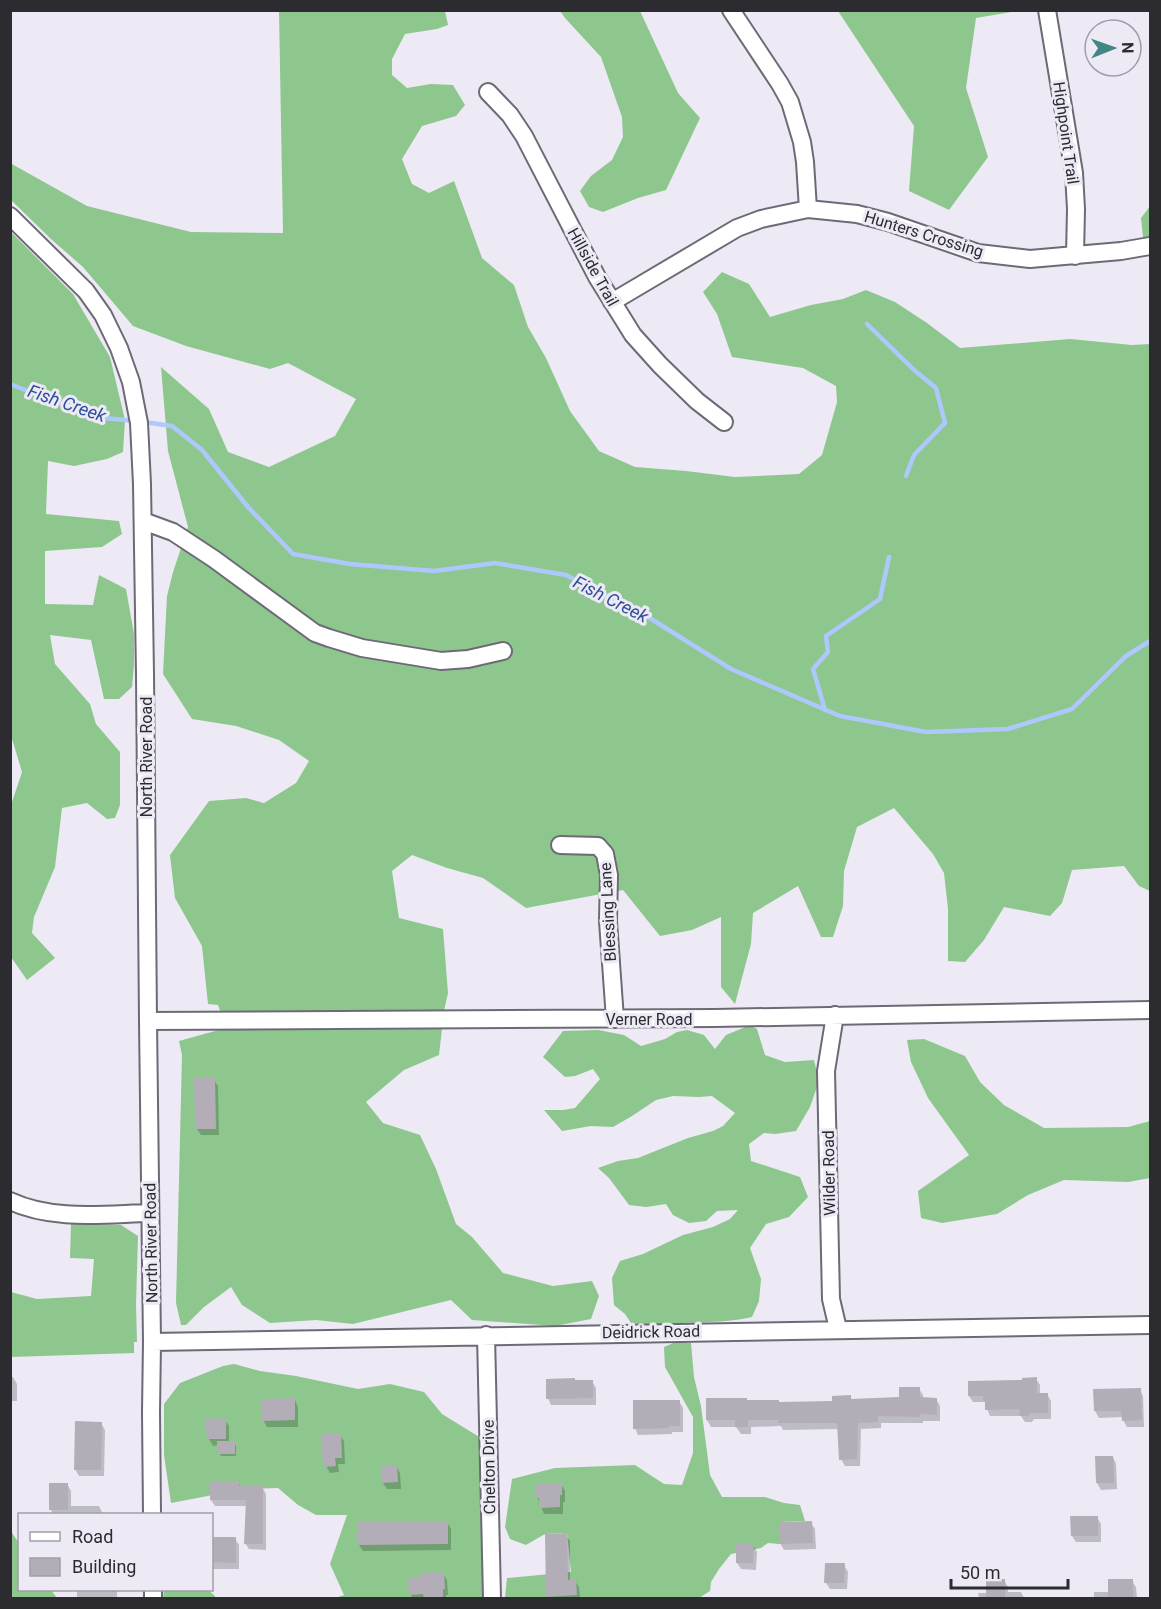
<svg xmlns="http://www.w3.org/2000/svg" width="1161" height="1609" font-family="Roboto,sans-serif">
<style>
.forest{fill:#8dc78d}
.shadow{fill:#0003}
.lines{fill:none;stroke-linecap:round;stroke-linejoin:round}
.stream{stroke:#aec8fe;stroke-width:4.5}
.building{fill:#b3adb8}
.minor-casing{stroke:#6d6a75;stroke-width:20}
.minor{stroke:#fff;stroke-width:16}
.labels{text-anchor:middle;dominant-baseline:central;stroke-width:6;stroke-linejoin:round;paint-order:stroke}
.street-label{font-size:16px;fill:#2c2b30;stroke:#edeaf6}
.water-label{font-size:18px;font-style:italic;fill:#2d4e9b;stroke:#edeaf6}
</style>
<rect width="100%" height="100%" fill="#edeaf6"/>
<path class="forest" d="M279 11H445L448 25 437 29 405 34 392 59V75L407 88 431 84 453 85 465 105 456 116 422 126 402 159 412 184 429 193 454 181 482 258 514 285 528 327 546 358 570 411 599 451 635 467 686 471 735 477 799 474 822 455 837 402 836 386 803 368 732 357 717 314 703 292 722 272 749 284 770 317 811 305 843 299 866 290 895 302 927 323 960 348 1070 339 1132 345 1150 344V891L1139 886 1124 866 1072 870 1062 903 1050 916 1004 907 984 940 965 962 948 961V909L944 873 933 854 894 808 857 827 844 871 843 906 833 937H821L798 886 753 913 751 944 735 1004 721 987V917L692 930 660 936 623 890 526 908 483 878 447 868 412 855 392 871 399 918 443 929 448 993 444 1011 439 1055 404 1070 366 1102 383 1123 420 1135 436 1169 456 1224 472 1237 503 1273 553 1286 592 1281 599 1296 591 1319 555 1326 472 1320 451 1300 353 1324 316 1320 270 1323 242 1305 231 1287 204 1307 186 1325H181L176 1303 182 1055 179 1041 226 1028 218 1005 208 1004 202 946 175 898 170 855 209 801 246 798 264 803 296 783 309 761 279 740 236 726 192 719 163 674 167 596 173 572 188 527 168 451 161 367 209 409 228 452 269 467 335 436 356 399 288 363 270 369 186 346 133 326 83 267 52 240 11 200 10 163 87 206 191 232 283 233Z
M560 11H640L678 93 700 118 666 190 638 198 603 212 589 207 580 191 591 176 612 160 623 137 622 117 601 57 565 18Z
M838 11H1017L976 18 966 88 988 157 949 210 909 191 914 126Z
M1150 206V239L1143 237 1141 218Z
M11 232 73 294 110 357 125 420 123 452 107 459 74 466 48 461 46 514 119 521 122 534 102 547 45 551V604L93 605 99 575 126 589 134 634V665L132 687 119 699H104L91 640 50 635 55 664 90 704 96 724 120 752V805L115 818 107 819 87 803 62 808 55 867 34 917 32 933 55 958 27 980 11 957V805L22 772 10 732Z
M750 1025 757 1029 765 1055 785 1062 814 1060 819 1081 810 1107 796 1131 775 1134 764 1133 749 1144 751 1161 800 1177 808 1197 789 1217 766 1224 750 1248 761 1279 759 1301 752 1317C714 1326 673 1319 635 1329L625 1314 614 1305 612 1278 620 1261 643 1254 683 1235 713 1227 730 1219 738 1210 717 1211 706 1221 689 1223 673 1215 666 1204 646 1207 629 1205 609 1178 598 1168 618 1161 638 1158 688 1138 713 1131 723 1126 735 1113 712 1096 699 1097 673 1096 656 1100 632 1116 613 1127 591 1126 562 1131 544 1110H563L575 1108 600 1079 593 1069 575 1076 565 1077 543 1057 563 1031 598 1030 624 1035 641 1046 665 1039 677 1032 687 1030 704 1035 715 1049 726 1035Z
M924 1039 965 1056 980 1082 1004 1105 1044 1128 1128 1127 1150 1121V1178L1128 1182 1064 1180 1028 1195 997 1214 942 1223 921 1218 918 1191 969 1155 928 1098 911 1062 907 1040Z
M71 1223 121 1225 138 1236 136 1304 137 1342H134V1353L11 1357V1292L37 1299 91 1296 94 1259 70 1258Z
M678 1341 691 1343 694 1377 701 1406 710 1475 722 1497H765L784 1503 800 1505 805 1521 779 1522V1544L768 1543 761 1548 731 1554 719 1569 711 1582 710 1591 699 1598H505L507 1578 571 1572 567 1533 545 1534 526 1545 510 1539 505 1527 512 1479 555 1468 635 1465 664 1484 682 1485 693 1453V1417L665 1367 664 1347Z
M234 1364 260 1371 296 1376 358 1389 390 1384 424 1392 442 1414 489 1443 492 1598H335L344 1595 330 1564 347 1515H316L298 1505 278 1488 244 1489 171 1503 164 1455V1404L180 1383 223 1366Z
M10 1530 19 1543 20 1590H51L57 1598H11Z
M164 1590H208L215 1596V1598H163Z"/>
<path class="shadow" d="M214 1080 218 1086 219 1135H201L197 1129Z
M10 1377H13L17 1384V1401H10Z
M1036 1379 1040 1385V1394H1047L1051 1401V1419H1034L1032 1422H1025L1021 1416H990L987 1409 985 1402H973L969 1396Z
M592 1381 596 1388V1405H551L548 1398Z
M919 1389 923 1395V1399H936L940 1406V1421H923V1423H881V1428L861 1429 860 1466H845L841 1459 839 1429 783 1430 781 1426 751 1427V1434H741L736 1427H711L707 1420 747 1402 780 1404 834 1403 850 1397 852 1400 901 1399Z
M1140 1390 1143 1396 1144 1427H1127L1123 1420V1417L1099 1418 1095 1411Z
M295 1400 298 1407V1427H267L263 1420Z
M679 1401 683 1408V1432H672V1434L638 1435 635 1428Z
M225 1420 229 1426V1443H234L236 1446V1456H221L219 1453V1445L213 1446 209 1439Z
M101 1423 105 1430 104 1476H79L75 1469Z
M340 1435 344 1441 345 1464H338L339 1472 330 1473 326 1466Z
M1113 1457 1116 1464 1117 1489 1101 1490 1097 1483Z
M396 1466 400 1473 401 1489H387L383 1483Z
M238 1482 241 1488 262 1487 266 1494V1550L249 1549 245 1543 247 1506H215L211 1500Z
M50 1484H67L71 1491V1506H99L103 1514H53L51 1510Z
M561 1484 565 1491V1502H563V1514H544L537 1497Z
M1097 1517 1101 1524V1542H1076L1072 1536Z
M447 1522 451 1529V1550L363 1551 359 1545Z
M811 1523 815 1529 816 1549 784 1550 780 1543Z
M546 1535H566L570 1541V1581H575L579 1587 580 1598H548Z
M212 1538 235 1539 239 1545V1569H212Z
M753 1545 757 1552 756 1570 741 1569 737 1563Z
M844 1565 848 1572 847 1589H830L826 1583Z
M443 1574 447 1580 448 1595H446V1598H413L410 1594Z
M1004 1580 1008 1587V1592H1021L1024 1598H979L978 1593H988Z
M1132 1581 1136 1587 1137 1598H1094V1592H1110Z
M77 1590H117V1598H77Z"/>
<g class="lines">
<path class="stream" d="M867 324 914 370 936 388 945 423 914 455 906 476
M10 384 43 397 104 418 135 421
M144 422 172 426 202 450 248 507 293 554 350 564 434 571 495 563 566 575 648 617 731 669 840 716 926 732 1008 729 1072 709 1126 656 1150 641
M825 710 813 669 828 652 826 636 880 599 889 557"/>
</g>
<path class="building" d="M194 1078H215L216 1129H195Z
M1037 1377V1393H1048V1413H1030L1028 1416H1020L1019 1409 985 1410V1401H983V1396H968V1381L1022 1380V1378Z
M575 1378V1380H593V1398L546 1399V1379Z
M899 1387H920V1397L937 1398V1415L920 1414V1417L878 1416V1422L858 1423 857 1459 839 1460 837 1423H778V1420H748V1427H735V1420H706V1398H747V1400H779V1402L832 1401V1396L851 1395V1399L899 1397Z
M1141 1388 1142 1420 1122 1421 1121 1411H1094L1093 1389Z
M295 1398V1420L262 1421 261 1399Z
M633 1400H680V1426H669V1428L633 1429Z
M226 1418V1439H207L205 1419Z
M75 1421 102 1422 101 1470H74Z
M341 1433 342 1458H335L336 1466 324 1467V1459L322 1458V1434Z
M217 1441H235V1454H217Z
M1095 1456H1113L1114 1483H1096Z
M397 1465 398 1482 381 1483V1466Z
M210 1481H239V1486H263V1544H244L246 1500H210Z
M49 1483H68V1510H49Z
M562 1483V1495H560V1507L539 1508V1498H536L535 1485H537V1484Z
M1070 1516H1098V1536H1071Z
M448 1521V1544L358 1545 357 1522Z
M812 1521 813 1543 779 1544V1522Z
M567 1533 568 1580 576 1579 577 1595 546 1597 545 1534Z
M212 1537H236V1563L212 1562Z
M736 1543 754 1544 753 1563H736Z
M825 1563H845L844 1583H824Z
M444 1572 445 1589H443V1599H424L423 1594 409 1595 408 1577H419V1573Z
M986 1579H1005V1599H986Z
M1108 1579H1133V1599H1108Z"/>
<g class="lines">
<defs>
<path id="minor" d="M731 10 780 84 790 102 802 142 805 162 808 209
M1047 10 1074 173 1076 209 1075 256
M488 92 510 115 524 136 597 277 633 335 660 365 697 401 724 422
M10 216 86 291 103 315 119 348 131 382 139 423 142 484 145 674 148 1021 152 1342 151 1412 152 1514
M612 302 737 228 761 219 808 209 857 214 888 222 978 253 1030 259 1121 251 1150 246
M143 521 173 532 214 559 315 633 329 638 362 648 441 661 468 659 503 651
M560 845 598 846 605 854 609 875 608 921 615 1019
M835 1015 826 1071 831 1299 838 1329
M148 1021 715 1018 1150 1010
M10 1201C53 1221 104 1214 150 1213
M486 1335 492 1598
M152 1342 1150 1325
M153 1590V1598"/>
</defs>
<use href="#minor" class="minor-casing"/>
<use href="#minor" class="minor"/>
</g>
<g class="labels">
<g class="street-label">
<text transform="translate(1066 133) rotate(82)">Highpoint Trail</text>
<text transform="translate(924 234) rotate(17)">Hunters Crossing</text>
<text transform="translate(593 267) rotate(61)">Hillside Trail</text>
<text transform="translate(146 757) rotate(-90)">North River Road</text>
<text transform="translate(608 912) rotate(-93)">Blessing Lane</text>
<text x="649" y="1019">Verner Road</text>
<text transform="translate(829 1173) rotate(-91)">Wilder Road</text>
<text transform="translate(151 1243) rotate(-91)">North River Road</text>
<text transform="translate(651 1332) rotate(-1)">Deidrick Road</text>
<text transform="translate(489 1467) rotate(-91)">Chelton Drive</text>
</g>
<g class="water-label">
<text transform="translate(67 403) rotate(19)">Fish Creek</text>
<text transform="translate(611 599) rotate(27)">Fish Creek</text>
</g>
</g>
<rect width="1161" height="1609" fill="none" stroke="#2c2b30" stroke-width="24"/>
<rect x="18" y="1513" width="195" height="78" fill="#edeaf6" stroke="#a09ea7" stroke-width="1.5"/>
<rect x="30" y="1532" width="30" height="9" fill="#ffffff" stroke="#a09ea7" stroke-width="1.5"/>
<text x="72" y="1543" font-size="18" fill="#2c2b30">Road</text>
<rect x="30" y="1558" width="30" height="18" fill="#b3adb8" stroke="#a09ea7" stroke-width="1.5"/>
<text x="72" y="1573" font-size="18" fill="#2c2b30">Building</text>
<g transform="translate(1113 48) rotate(89)"><circle r="28" fill="#edeaf6" stroke="#a09ea7" stroke-width="1.5"/>
<path d="M0-4.5L10 22L0 15L-10 22Z" fill="#418884"/>
<text y="-9" font-size="16" font-weight="bold" text-anchor="middle" fill="#2c2b30">N</text>
</g>
<path d="M951 1579v9h117v-9" fill="none" stroke="#2c2b30" stroke-width="3"/>
<text x="960" y="1579" font-size="18" fill="#2c2b30" stroke="#edeaf6" stroke-width="4.5" paint-order="stroke">50 m</text>
</svg>
